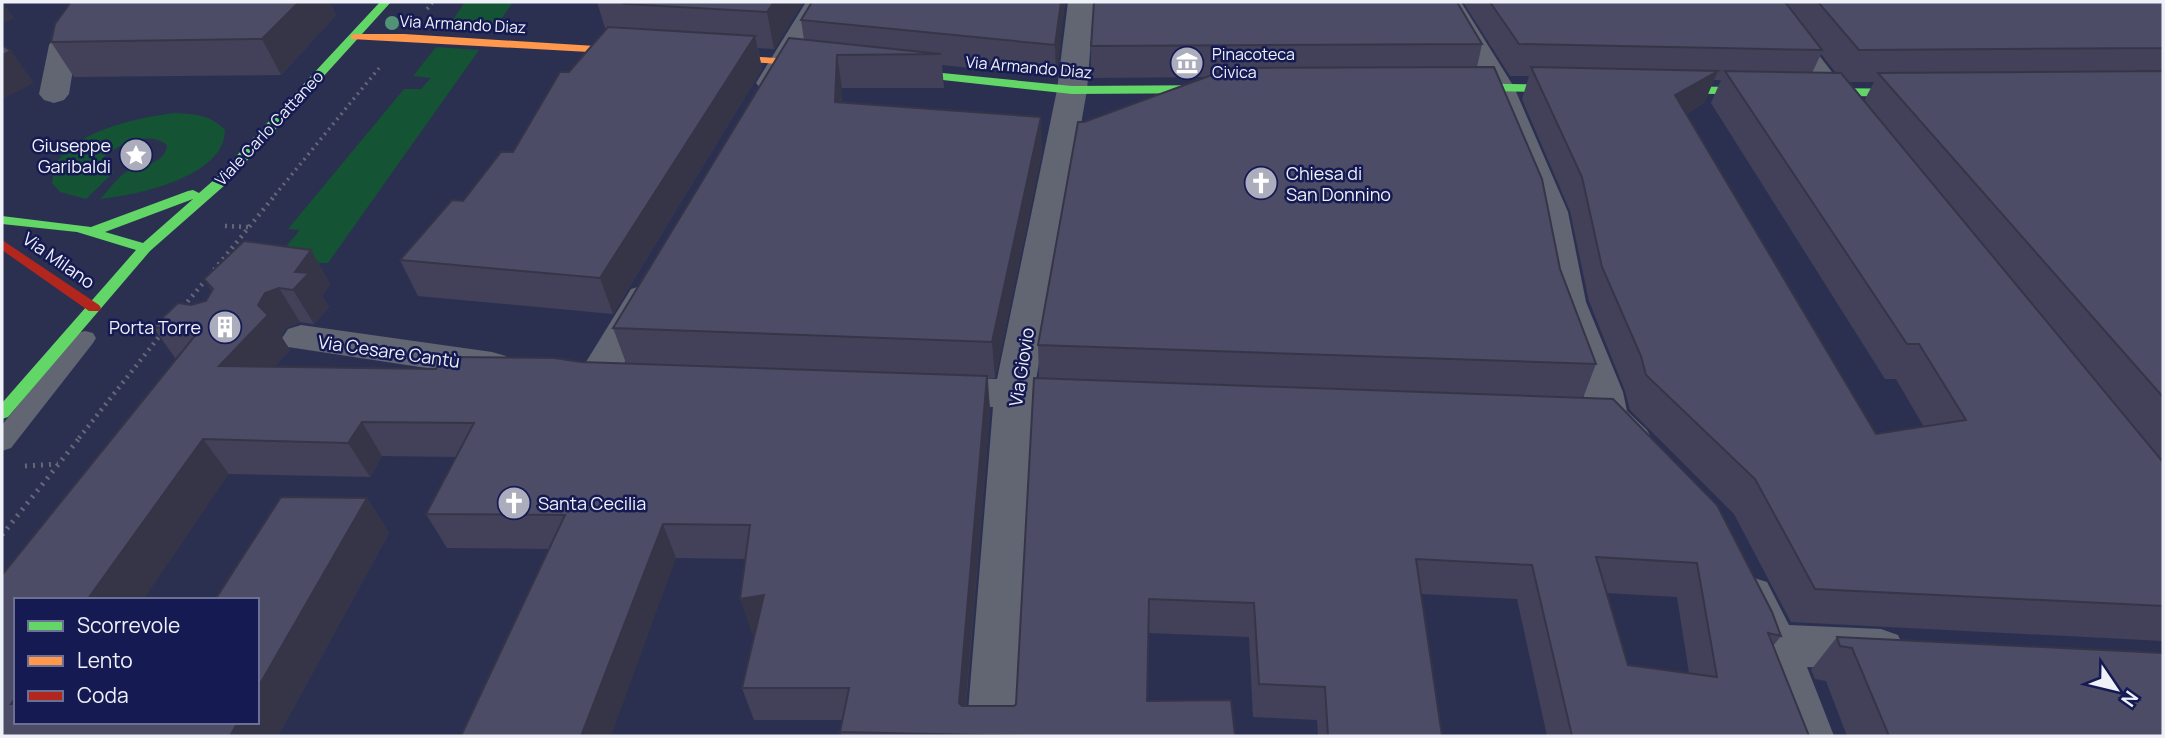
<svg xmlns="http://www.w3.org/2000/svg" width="2165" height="738" font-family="Manrope,sans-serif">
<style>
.green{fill:#145333}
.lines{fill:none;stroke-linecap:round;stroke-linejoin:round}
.path-far2{stroke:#656877;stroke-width:3.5;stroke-dasharray:2 4.5;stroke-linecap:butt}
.path-far1{stroke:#656877;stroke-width:4.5;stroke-dasharray:2 5;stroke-linecap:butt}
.path{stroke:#656877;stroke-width:5;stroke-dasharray:2 6;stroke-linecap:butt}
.lane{fill:#626572;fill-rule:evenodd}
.street{fill:#626572;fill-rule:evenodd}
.fast{fill:#63d668;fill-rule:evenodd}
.slow{fill:#ff974d;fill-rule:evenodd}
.jam{fill:#b3261e;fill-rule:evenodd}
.tree{fill:#529378}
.wall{fill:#424159;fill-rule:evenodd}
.shaded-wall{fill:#363548}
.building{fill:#4d4c67;stroke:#363548;stroke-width:2;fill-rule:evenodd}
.labels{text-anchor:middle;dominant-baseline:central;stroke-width:5;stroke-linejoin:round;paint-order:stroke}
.far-street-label{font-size:16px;fill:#eff1f8;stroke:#151a53}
.far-poi-label{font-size:16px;fill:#eff1f8;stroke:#151a53;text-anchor:start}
.poi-label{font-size:18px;fill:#eff1f8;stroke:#151a53;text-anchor:end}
.street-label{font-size:18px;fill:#eff1f8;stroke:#151a53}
</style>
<rect width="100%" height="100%" fill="#2c3050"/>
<path class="green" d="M465 2H513L494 29 448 27Z
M436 47 479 50 328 263 261 262 282 251 300 230 288 229 404 89H421L431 78 413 76Z
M175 113C195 114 211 115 225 130 225 177 137 195 100 199 108 191 118 176 128 171 142 164 165 165 167 145 149 130 119 144 104 157L102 168 114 172 86 199 60 192 52 183C53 176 54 167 57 162 78 130 140 117 175 113Z"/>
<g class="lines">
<path class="path-far2" d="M427 9 433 2
M275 195 379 68"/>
<path class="path-far1" d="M225 226 248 227
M214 270 276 194
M183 307 209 276
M79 438 162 333"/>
<path class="path" d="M25 466 58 464
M2 535 81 436"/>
<path class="lane" d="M85 331 93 333 96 338 93 343 11 448 2 451V425L77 333Z"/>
<path class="street" d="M75 2H101L77 45 69 94 64 100 54 103 44 100 39 94 49 45Z
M806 2H832L781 89 771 92 761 89 756 83Z
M1068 2H1094L1087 90 1036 380 1086 382 1100 386 1106 396 1100 406 1086 410 1033 408 1016 736H966L993 407 936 405 922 401 916 391 922 381 936 377 997 379 1057 90Z
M1435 2H1461L1514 87 1568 212 1586 302 1623 392 1627 411 1647 430 1653 441 1647 452 1633 456 1619 452 1595 427 1589 417 1583 392 1550 302 1534 212 1484 87Z
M1752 2H1778L1865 115 1861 121 1850 124 1839 121Z
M644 285 657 289 662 297 609 390 595 394 581 390 576 380 581 370 631 289Z
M301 325 492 352 506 356 511 365 506 374 492 378 288 347 282 338 288 329Z
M1751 577 1767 582 1789 625 1881 629 1898 635 1905 650 1898 665 1881 671 1807 667 1834 736H1784L1751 645 1728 596 1735 582Z"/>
<path class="fast" d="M380 2H391L225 185 150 251 8 417 2 419V403L136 250 77 232 2 224V216L91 227 188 191 193 190 199 193 215 179ZM193 199 143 243 105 232Z
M892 68 1072 86 1226 85 1232 89 1226 93 1072 94 888 74 886 72Z
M1451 83 1579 85 1585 89 1579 93 1447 90V84Z
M1657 86 1919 89 1925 93 1919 97 1653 93 1651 90Z"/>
<path class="slow" d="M355 34H404L643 49 649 52 643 55 351 39V35Z
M707 53 828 62 834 65 828 68 703 58V54Z"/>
<path class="jam" d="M2 240 99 305 101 308 99 311H89L2 250Z"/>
</g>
<circle class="tree" cx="392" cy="23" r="7"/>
<path class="wall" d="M71 2H330L336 15 281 75 74 77 51 42Z
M597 2H803L774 49 758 48 762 69 613 314 418 296 400 260 513 152 569 72 606 31Z
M812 2H1065L1056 77 942 65 944 88H842V103L1042 152 995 378H988L990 411 966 706H1014L1016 704 1039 378 1038 345 1084 122 1206 77 1091 78V46L1482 44 1477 67 1560 269 1596 364 1583 398 1781 636 1773 646 1809 736H1547L1517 599 1421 594 1442 736H1318L1317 720 1253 717 1249 637 1149 633 1147 701 1235 736H842L840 732 843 720H754L742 688 755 632 752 633 746 559 676 558 549 549 447 548 426 514 456 457 382 456 370 477 229 474 16 722H257L367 498 389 533 278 736H2L176 359 153 327 191 305 206 301 212 291 204 279 311 250 330 284 322 296 329 307 314 324 300 322 286 328 281 336 290 350 274 367 436 369 581 362 626 363 613 328 804 40 801 20ZM1606 593 1677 597 1689 673 1628 665Z
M1463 2H2163V641L1791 622 1734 514 1630 410 1625 391 1589 301 1570 211 1522 99 1529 76H1510ZM1821 54 1836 73H1812ZM1714 80H1721L1711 103 1885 379H1896L1924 427 1876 434 1686 114 1704 103ZM1848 82H1874L1864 101Z
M1837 637 2163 736H1847L1826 681 1815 679 1811 670Z"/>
<path class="shaded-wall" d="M2 2 14 18 2 24Z
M299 2H330L336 15 281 75 262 39Z
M774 2H803L774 49 767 12Z
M1061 2H1065L1056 77 1055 45Z
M755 36 762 69 613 314 600 278Z
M11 51 34 83 2 99V55Z
M837 55 842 88 841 136 835 102Z
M1718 71 1704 103 1662 128 1675 95Z
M1041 117 1042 152 995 378 992 342Z
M311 250 330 284 322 296 329 307 314 324 293 290 295 272Z
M279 288 300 322 286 328 281 336 290 350 243 401 219 366 265 293Z
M987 376 990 411 963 736 959 703Z
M362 422 382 456 370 477 348 443Z
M203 439 229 474 143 600H87Z
M367 498 389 533 278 736H230L238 722H257V689Z
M663 524 676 558 611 736H581Z
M764 595 775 629 752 633 740 599Z"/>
<path class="building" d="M71 2H299L262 39 51 42 55 24Z
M626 2H774L767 12 624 4Z
M812 2H1061L1055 45 801 20Z
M1094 2H1457L1482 44 1091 46Z
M1490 2H1785L1822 50 1519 44Z
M1818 2H2163V48L1859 50Z
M608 27 755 36 600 278 400 260 452 200 463 201 501 152H513L560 72H569Z
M789 38 941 54 837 55 835 102 1041 117 992 342 613 328Z
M2 45 11 51 2 55Z
M1494 67 1542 179 1560 269 1596 364 1038 345 1078 122H1084L1231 68Z
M1531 67 1718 71 1675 95 1876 434 1966 420 1919 344H1907L1725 71 1841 73 2163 462V606L1815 589 1755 479 1646 375 1641 356 1602 267 1582 177Z
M2163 71V397L1878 73Z
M244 241 311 250 295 272 309 273 293 290 279 288 265 293 258 305 268 315 219 366 436 369 442 357 554 358 581 362 987 376 959 703 962 706H1014L1016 704 1034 378 1613 399 1717 505 1772 612 1781 636 1768 633 1809 736H1572L1532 565 1416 559 1442 736H1328L1325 687 1259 684 1254 603 1149 599 1147 701 1231 700 1235 736H1031L840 732 849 688H742L764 595 740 599 750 525 663 524 581 736H461L565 515 426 514 474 423 362 422 348 443 203 439 87 600H16V697L11 704H16V722H238L230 736H2V575L198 332 153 327 178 303 191 305 206 301 213 289 204 279ZM1596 557 1697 563 1717 677 1628 665Z
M281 497 367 498 257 689V600H215Z
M1837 637 2163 653V736H1889L1852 648 1840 646Z"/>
<defs>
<symbol id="museum-disc" viewBox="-11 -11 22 22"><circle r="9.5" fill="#abadbd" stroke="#151a53"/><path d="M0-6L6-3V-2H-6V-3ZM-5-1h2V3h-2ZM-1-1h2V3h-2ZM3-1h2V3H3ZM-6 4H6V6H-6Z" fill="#fff"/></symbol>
<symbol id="sight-disc" viewBox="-11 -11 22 22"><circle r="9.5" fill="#abadbd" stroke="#151a53"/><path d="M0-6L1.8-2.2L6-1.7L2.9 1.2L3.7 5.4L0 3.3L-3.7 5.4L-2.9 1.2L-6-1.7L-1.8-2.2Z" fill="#fff"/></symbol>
<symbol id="church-disc" viewBox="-11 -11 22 22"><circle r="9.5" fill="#abadbd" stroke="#151a53"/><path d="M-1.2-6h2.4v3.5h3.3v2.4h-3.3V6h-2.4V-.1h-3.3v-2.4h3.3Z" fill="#fff"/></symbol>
<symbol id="building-disc" viewBox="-11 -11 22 22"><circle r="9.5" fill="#abadbd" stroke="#151a53"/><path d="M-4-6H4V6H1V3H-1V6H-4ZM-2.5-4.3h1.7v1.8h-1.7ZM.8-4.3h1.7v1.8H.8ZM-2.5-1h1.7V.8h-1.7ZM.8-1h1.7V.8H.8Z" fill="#fff"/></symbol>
</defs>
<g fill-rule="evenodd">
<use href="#museum-disc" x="1168" y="44" width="38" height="38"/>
<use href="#sight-disc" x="117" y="136" width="38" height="38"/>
<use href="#church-disc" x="1242" y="164" width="38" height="38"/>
<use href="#building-disc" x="206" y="308" width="38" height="38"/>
<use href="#church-disc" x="495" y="484" width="38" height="38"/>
</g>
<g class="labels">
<g class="far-street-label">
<text transform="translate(463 24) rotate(3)">Via Armando Diaz</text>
<text transform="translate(1029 67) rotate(5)">Via Armando Diaz</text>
<text transform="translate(269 128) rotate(-47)">Viale Carlo Cattaneo</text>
</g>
<g class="far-poi-label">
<text x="1212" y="54">Pinacoteca<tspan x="1212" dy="18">Civica</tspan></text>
</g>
<g class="poi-label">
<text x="111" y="145">Giuseppe<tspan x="111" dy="21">Garibaldi</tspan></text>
<text x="1286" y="173" text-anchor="start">Chiesa di<tspan x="1286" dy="21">San Donnino</tspan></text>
<text x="201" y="327">Porta Torre</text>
<text x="538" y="503" text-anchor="start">Santa Cecilia</text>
</g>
<g class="street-label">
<text transform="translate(59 260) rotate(35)">Via Milano</text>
<text transform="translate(389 351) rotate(8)">Via Cesare Cantù</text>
<text transform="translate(1021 367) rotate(-81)">Via Giovio</text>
</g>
</g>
<rect width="2165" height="738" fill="none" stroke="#eff1f8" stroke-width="7"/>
<rect x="14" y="598" width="245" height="126" fill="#151a53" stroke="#6c7095" stroke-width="2"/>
<rect x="28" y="621" width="35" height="10" fill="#63d668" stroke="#6c7095" stroke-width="2"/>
<text x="77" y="633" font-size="21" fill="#eff1f8">Scorrevole</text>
<rect x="28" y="656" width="35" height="10" fill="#ff974d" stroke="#6c7095" stroke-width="2"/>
<text x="77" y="668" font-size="21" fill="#eff1f8">Lento</text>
<rect x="28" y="691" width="35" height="10" fill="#b3261e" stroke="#6c7095" stroke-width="2"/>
<text x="77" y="703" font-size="21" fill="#eff1f8">Coda</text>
<g transform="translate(2116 689) rotate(125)" stroke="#151a53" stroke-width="5" paint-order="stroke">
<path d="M0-5L12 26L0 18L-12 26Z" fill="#eff1f8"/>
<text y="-10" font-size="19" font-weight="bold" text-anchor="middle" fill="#eff1f8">N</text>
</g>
</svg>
